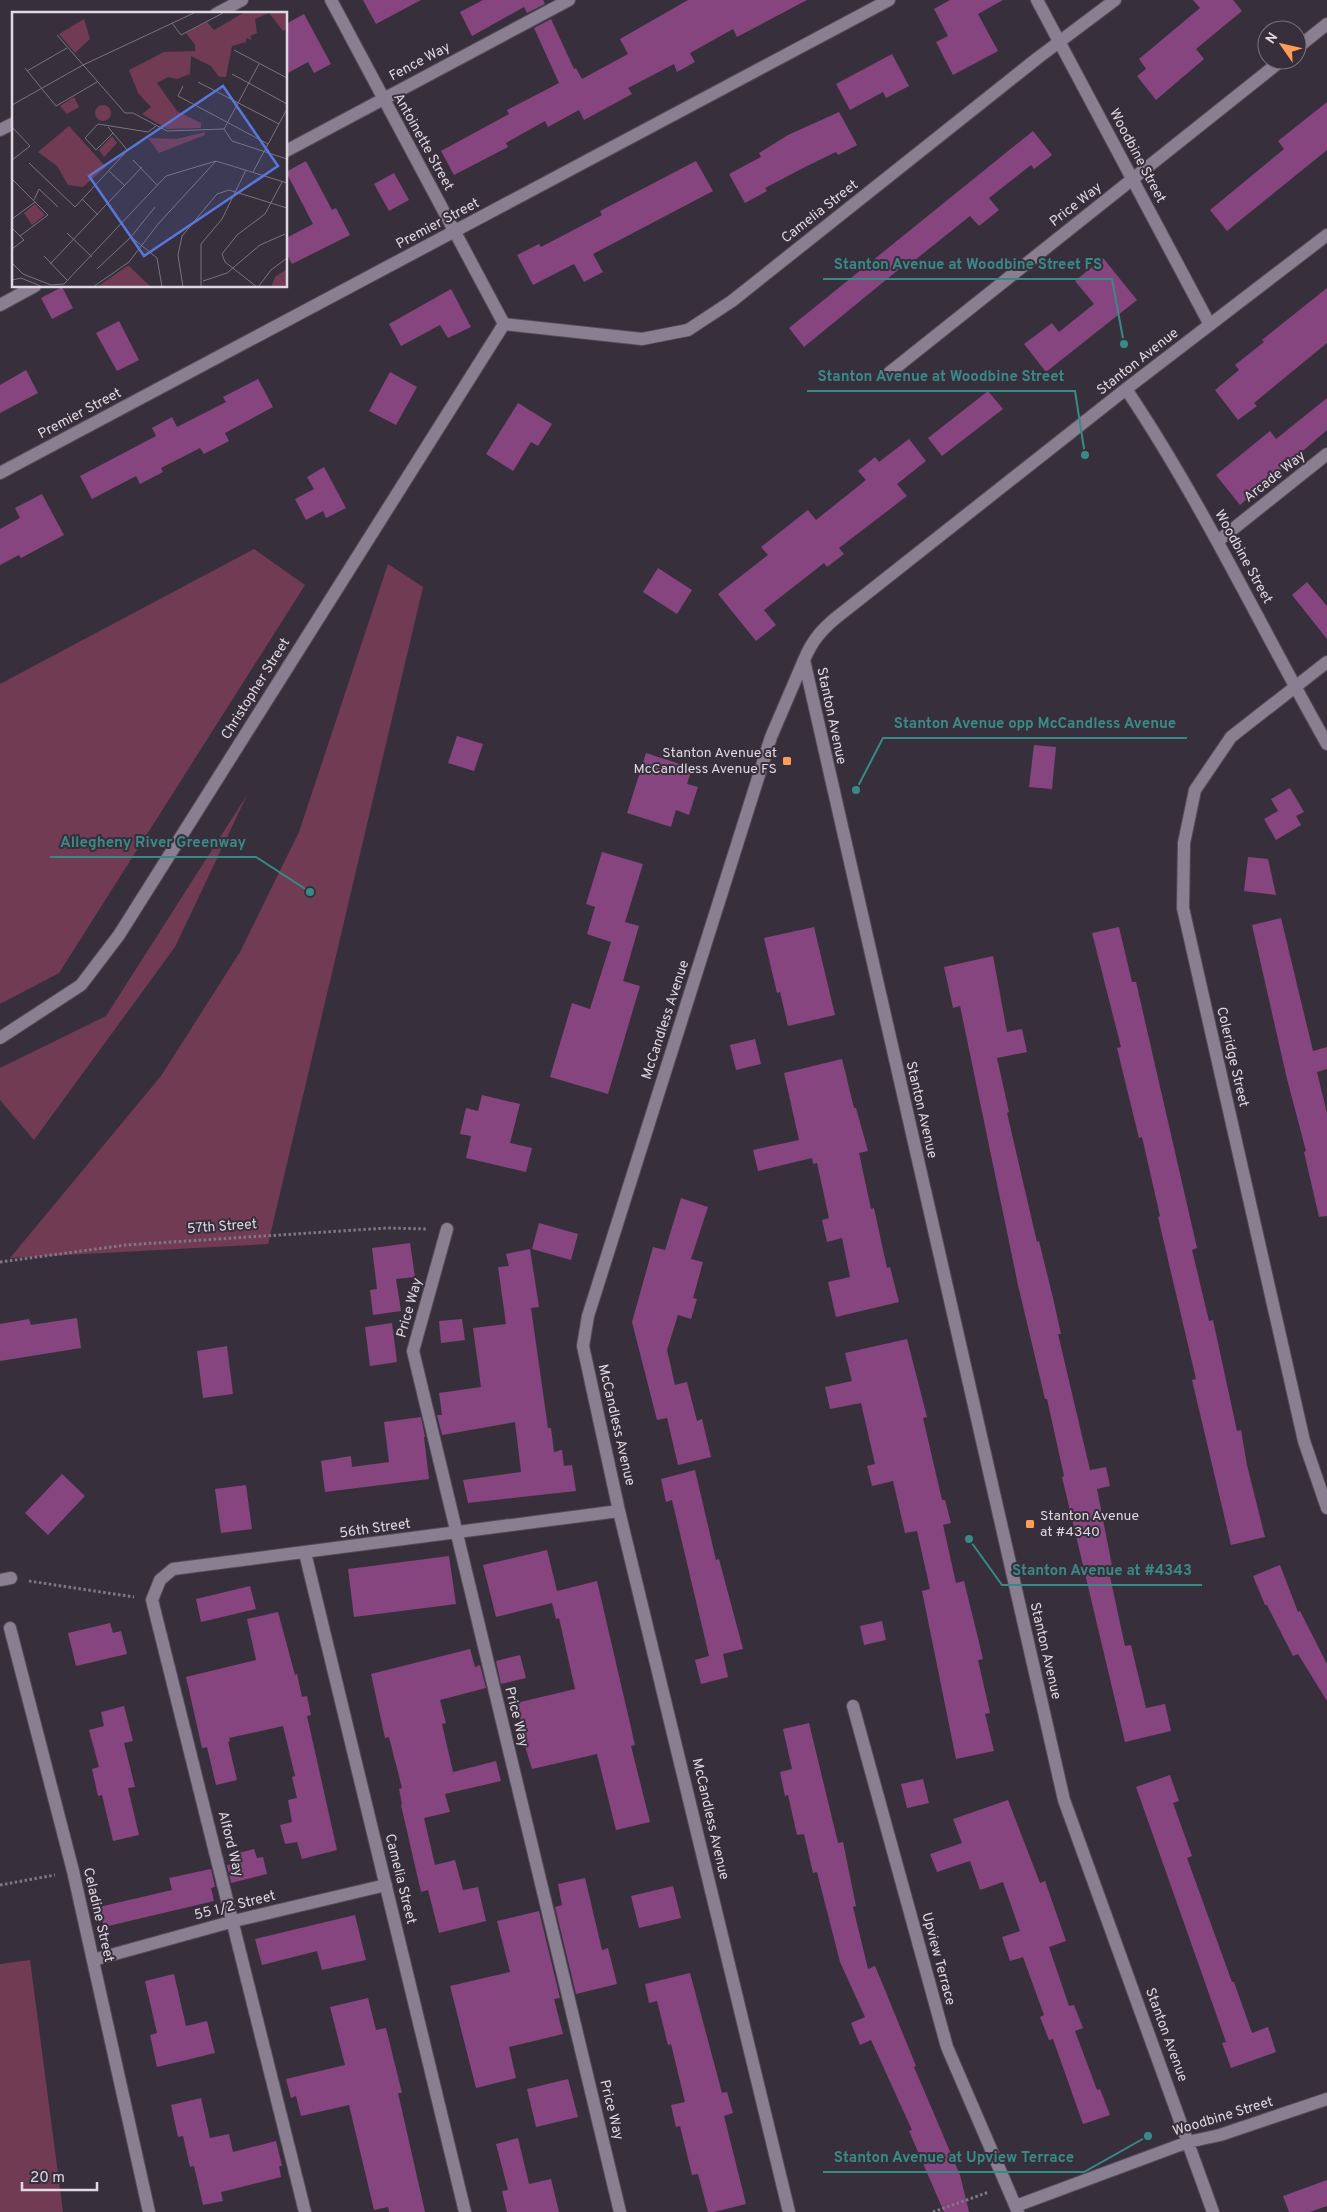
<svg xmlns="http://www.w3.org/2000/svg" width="1327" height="2212" font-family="Overpass,sans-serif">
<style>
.green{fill:#713b53}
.building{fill:#86457e}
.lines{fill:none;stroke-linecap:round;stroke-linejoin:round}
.minor-casing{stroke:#544d59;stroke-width:14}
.path{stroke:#7f7783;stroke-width:3;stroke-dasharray:2.5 2.5;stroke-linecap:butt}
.minor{stroke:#897f90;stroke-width:12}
.poi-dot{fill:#fe9c58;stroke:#382f3d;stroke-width:2}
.labels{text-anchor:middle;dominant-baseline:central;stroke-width:4;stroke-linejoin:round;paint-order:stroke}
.street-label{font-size:14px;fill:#ded9e2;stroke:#382f3d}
.poi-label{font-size:14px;fill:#ded9e2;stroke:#382f3d;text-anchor:end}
.inset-road{fill:none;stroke:#7a737f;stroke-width:1}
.view{fill:#5778db;fill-opacity:0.15;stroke:#5778db;stroke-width:2.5}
.inset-edge{fill:none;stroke:#ded9e2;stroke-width:2.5}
.leader{fill:none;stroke:#388a85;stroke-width:2}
.callout-dot{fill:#388a85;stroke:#382f3d;stroke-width:2}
.callout-label{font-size:15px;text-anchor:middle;font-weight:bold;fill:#388a85;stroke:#382f3d;stroke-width:4;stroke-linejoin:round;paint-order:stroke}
</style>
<rect width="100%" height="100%" fill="#382f3d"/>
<path class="green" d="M254 549 305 585 59 973 0 1004V684Z
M388 564 423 587 268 1244 10 1258 161 1076 240 952 299 832Z
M247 795 175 947 34 1140 0 1100V1068L106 1016Z
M30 1960 63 2212H0V1964Z"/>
<path class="building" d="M363 0H421L376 24Z
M483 0H543L545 4 527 13 524 7 472 36 460 12Z
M688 0H807L737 37 733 29 690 53 695 62 677 72 674 64 628 88 632 94 584 120 579 110 548 127 545 121 506 143 508 147 454 175 441 151 509 114 507 110 559 83 534 28 551 19 574 69 576 68 582 79 628 54 620 39Z
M950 0H1003L978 14 998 51 953 75 936 42 948 36 934 9Z
M1193 0H1233L1242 11 1196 49 1204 59 1156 100 1137 76 1146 69 1139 59 1200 8Z
M304 14 331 64 314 73 308 62 286 74V24Z
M892 54 909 86 886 98 883 92 850 110 836 84Z
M1327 102V150L1227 231 1210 210 1284 149 1278 141Z
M839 112 857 145 838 155 836 152 805 167 765 188 767 191 745 203 729 174 761 157 759 153 788 135Z
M1033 131 1052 155 1034 169 1031 165 989 198 999 210 979 226 970 216 905 268 903 266 804 347 789 328Z
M306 161 332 210 336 208 350 235 292 264 286 253V238L313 224 286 172Z
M696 161 713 191 593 254 603 272 584 282 574 264 533 285 517 255 539 244 541 247 602 215 600 211Z
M394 173 409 200 389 211 374 184Z
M1103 258 1137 300 1046 372 1024 344 1052 323 1059 332 1094 304 1075 281Z
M62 287 73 308 52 319 41 298Z
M1327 288V343L1254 403 1257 406 1238 420 1215 390 1239 370 1235 365 1264 342 1262 340Z
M451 289 471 327 448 338 440 325 401 346 389 324Z
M119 321 139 360 117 371 96 333Z
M26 370 38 393 0 413V385Z
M390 372 417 387 396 425 369 411Z
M258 379 273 407 225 433 229 441 204 454 200 448 161 468 163 472 140 484 136 476 92 499 80 476 156 436 152 428 172 417 177 427 226 402 223 397Z
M988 391 1003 409 942 456 928 438Z
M1327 398V430L1240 505 1216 475 1270 431 1276 439Z
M518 403 552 424 538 446 531 442 513 471 486 454Z
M909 439 926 461 897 484 907 496 839 548 844 554 827 567 824 563 764 610 776 625 756 641 718 594 768 555 761 547 808 510 816 520 866 480 858 471 875 457 879 462Z
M324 467 346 508 326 518 323 511 306 520 295 499 314 489 307 477Z
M42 494 64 535 21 558 19 555 0 565V529L20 518 15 508Z
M658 568 692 590 677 614 643 592Z
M1307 582 1327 606V639L1292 595Z
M457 736 483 744 474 771 448 763Z
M1034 745 1056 747 1052 789 1029 787Z
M646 753 692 768 687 784 698 787 689 815 676 810 671 827 627 813Z
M1290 788 1304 812 1296 816 1301 825 1276 840 1264 819 1278 811 1271 799Z
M602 852 643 864 625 922 639 926 623 981 640 986 608 1094 550 1077 572 1003 590 1009 611 942 587 934 595 907 586 904Z
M1248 857 1268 859 1276 895 1244 891Z
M1281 918 1313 1051 1327 1047V1069L1317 1072 1327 1113V1216L1319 1217 1304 1152 1306 1151 1287 1079 1252 925Z
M814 927 835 1015 788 1026 780 992 777 993 764 938Z
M1119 927 1132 982H1136L1197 1248 1192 1250 1209 1321 1213 1320 1237 1431 1241 1430 1247 1465 1265 1537 1231 1545 1192 1380 1196 1379 1158 1217 1160 1216 1142 1137 1139 1138 1126 1085 1117 1048 1121 1047 1092 933Z
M993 956 1007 1032 1022 1029 1027 1052 997 1058 1009 1112 1007 1113 1037 1242 1039 1241 1053 1298 1061 1334H1058L1090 1470 1106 1467 1110 1486 1097 1489 1113 1571 1109 1572 1125 1646 1131 1645 1146 1708 1165 1704 1171 1731 1125 1742 1062 1477 1064 1476 1047 1399H1045L1018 1285 960 1006 953 1008 944 967Z
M755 1039 761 1064 736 1070 730 1045Z
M842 1059 854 1108H856L868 1151 859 1153 871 1209 874 1208 887 1268 890 1267 899 1302 836 1317 828 1282 850 1277 842 1238 827 1242 822 1220 829 1218 817 1163 813 1164 812 1158 758 1171 753 1150 799 1140 784 1073Z
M482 1095 520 1104 510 1143 532 1148 526 1172 466 1158 471 1136 460 1134 466 1108 478 1111Z
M681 1198 708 1207 691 1259 703 1262 693 1298 697 1299 691 1319 678 1315 667 1350 675 1385 687 1382 697 1421 702 1419 711 1457 678 1465 667 1418 657 1420 632 1322 653 1247 665 1250Z
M539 1223 578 1234 571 1260 532 1249Z
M410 1243 415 1277 396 1279 401 1311 373 1315 370 1290 377 1289 372 1248Z
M530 1249 539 1307 531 1308 548 1428H551L554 1452 562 1450 564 1466 572 1465 576 1491 468 1503 463 1480 521 1472 515 1422 442 1435 437 1415H442L439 1393 481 1387 473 1328 506 1324 498 1267 509 1266 506 1254Z
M77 1318 81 1348 0 1361V1324L29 1319 31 1325Z
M462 1319 465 1340 441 1343 439 1321Z
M392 1323 397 1362 370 1366 365 1327Z
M907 1339 927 1417 923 1418 942 1500H945L951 1523 943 1525 956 1583 964 1581 977 1634 983 1659 978 1660 990 1713 985 1714 994 1751 956 1759 922 1591 930 1589 917 1531 905 1533 893 1481 872 1486 867 1466 875 1464 861 1403 830 1409 825 1387 852 1381 845 1353Z
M227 1346 233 1394 203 1398 197 1351Z
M421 1417 425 1437H424L429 1479 325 1492 321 1461 351 1456 352 1467 389 1462 384 1422Z
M695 1470 716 1560 719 1559 743 1649 723 1654 728 1677 701 1684 695 1660 709 1656 672 1500 666 1502 661 1479Z
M62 1474 85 1496 48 1535 25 1513Z
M246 1485 252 1529 221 1533 215 1489Z
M547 1550 557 1591 597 1581 635 1745 631 1746 650 1822 616 1830 597 1754 532 1769 521 1733 524 1732 516 1703 575 1689 559 1618 556 1619 552 1603 496 1617 483 1565Z
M449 1556 456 1604 354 1617 348 1569Z
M1280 1565 1298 1612 1300 1611 1327 1664V1701L1298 1654 1293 1656 1267 1605H1265L1253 1576Z
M250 1586 256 1609 201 1622 196 1599Z
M278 1612 295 1675 297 1674 302 1697 307 1696 311 1715 307 1716 337 1850 302 1859 297 1842 285 1844 280 1825 292 1822 288 1800 297 1798 292 1777 295 1776 283 1726 229 1738 230 1741 228 1742 237 1780 216 1785 207 1747 202 1748 186 1677 256 1660 247 1619Z
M882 1621 886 1640 864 1645 860 1626Z
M110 1623 113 1633 121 1631 127 1654 76 1666 68 1633Z
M470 1649 475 1667 480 1665 486 1688 440 1700 446 1723 442 1724 453 1772 496 1761 501 1781 445 1794 450 1812 424 1818 435 1865 455 1860 463 1890 478 1887 486 1921 439 1933 428 1890 421 1892 401 1805 402 1804 399 1789 402 1788 389 1737 385 1738 371 1674Z
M520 1655 526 1678 501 1684 496 1661Z
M124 1706 133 1741 124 1743 135 1787 128 1788 139 1835 113 1841 102 1795 98 1796 92 1769 99 1767 89 1730 104 1726 101 1712Z
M809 1723 838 1843 843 1842 856 1906 853 1907 868 1969 875 1966 885 1990 916 2066 914 2067 960 2175 969 2212H944L909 2131 912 2130 871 2040 860 2045 851 2023 865 2017 840 1962 817 1872 813 1873 804 1834 797 1835 788 1795 785 1796 780 1772 792 1769 783 1729Z
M1170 1775 1179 1801 1173 1803 1192 1856 1187 1858 1232 1982H1234L1252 2033 1268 2027 1276 2052 1231 2068 1222 2043 1226 2042 1136 1787Z
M923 1779 929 1803 907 1808 901 1784Z
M1008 1800 1040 1883 1045 1881 1066 1941 1049 1947 1069 2006 1074 2005 1083 2028 1075 2031 1097 2090 1100 2089 1110 2115 1083 2124 1053 2039 1049 2040 1040 2017 1044 2015 1023 1957 1010 1961 1002 1937 1020 1931 1003 1882 980 1890 970 1861 937 1872 930 1854 962 1843 953 1819Z
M254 1849 257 1858 263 1857 267 1874 231 1883 227 1865 233 1864 231 1855Z
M211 1869 215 1887 211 1888 214 1901 104 1927 99 1907 172 1890 169 1878Z
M585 1878 602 1950 608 1948 617 1984 576 1994 555 1907 562 1905 558 1884Z
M673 1886 681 1918 639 1928 631 1896Z
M539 1911 560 1998 554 1999 563 2034 509 2047 516 2078 476 2088 450 1986 510 1972 497 1921Z
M355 1915 366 1960 322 1970 317 1951 262 1965 255 1939Z
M690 1973 722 2093 727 2092 733 2113 724 2116 746 2204 714 2212H708L698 2174 692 2175 680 2126 676 2127 671 2105 685 2102 671 2044 668 2045 657 2001 649 2003 645 1984Z
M174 1974 186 2026 207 2021 215 2053 157 2067 150 2035 157 2033 145 1981Z
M368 1998 376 2030 386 2028 402 2093H398L425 2212H389L388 2207 374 2210 349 2105 301 2116 296 2096 291 2098 286 2079 345 2065 330 2007Z
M568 2079 578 2117 536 2127 527 2089Z
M201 2098 210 2138 229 2134 233 2152 276 2141 282 2166H279L281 2177 221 2192 223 2201 203 2205 194 2166 190 2167 183 2136 178 2137 171 2105Z
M518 2138 529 2184 551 2179 559 2212H507L502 2191 508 2190 496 2144Z
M1327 2180V2206L1310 2212H1289L1283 2196Z"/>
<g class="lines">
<defs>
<path id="minor" d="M331 0 504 324
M1037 0 1210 325
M216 14 242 0
M1297 48 1327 24
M0 130 14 123
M286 151 569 0
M0 305 35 286
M504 324 642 339 688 330 732 301 1039 57 1115 0
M889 373 1282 60
M1126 389C1202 502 1260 626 1327 744
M0 473 889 0
M1218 541 1327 454
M1327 662 1231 737 1195 790 1184 843 1183 908 1304 1441 1327 1508
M0 1038 81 985 119 935 504 324
M447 1229 413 1351 620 2212
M305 1553 465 2212
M0 1580 11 1578
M10 1628 73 1871 149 2212
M853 1706 947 2047 1018 2212
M93 1960 234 1921 386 1885
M1016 2206 1188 2142 1220 2135 1327 2099
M305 2212 152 1600 160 1580 173 1569 619 1511
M789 2212 619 1511 583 1346 588 1316 771 737 804 660
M1213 2212 1064 1800 804 660C812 641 821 630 837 617L1126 389 1327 235"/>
</defs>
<use href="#minor" class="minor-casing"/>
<path class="path" d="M0 1262 126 1245 387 1228 427 1229
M29 1581 134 1597
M0 1885 55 1875
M933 2212 989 2192"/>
<use href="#minor" class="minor"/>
</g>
<g class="poi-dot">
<rect x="782" y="756" width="10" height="10" rx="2.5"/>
<rect x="1025" y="1519" width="10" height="10" rx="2.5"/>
</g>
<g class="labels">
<g class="street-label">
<text transform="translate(420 62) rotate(-28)">Fence Way</text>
<text transform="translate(423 142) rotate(61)">Antoinette Street</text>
<text transform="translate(1137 156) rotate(62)">Woodbine Street</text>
<text transform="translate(1076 205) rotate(-38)">Price Way</text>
<text transform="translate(820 212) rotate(-38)">Camelia Street</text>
<text transform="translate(438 224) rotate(-28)">Premier Street</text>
<text transform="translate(1138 362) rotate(-38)">Stanton Avenue</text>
<text transform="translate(80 414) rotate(-28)">Premier Street</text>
<text transform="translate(1275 477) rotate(-38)">Arcade Way</text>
<text transform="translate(1243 557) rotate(61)">Woodbine Street</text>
<text transform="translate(256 689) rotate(-58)">Christopher Street</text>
<text transform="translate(831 716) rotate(78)">Stanton Avenue</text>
<text transform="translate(666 1020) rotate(-72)">McCandless Avenue</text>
<text transform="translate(1232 1057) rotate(77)">Coleridge Street</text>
<text transform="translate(921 1110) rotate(77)">Stanton Avenue</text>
<text transform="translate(222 1227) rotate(-4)">57th Street</text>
<text transform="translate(410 1308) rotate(-74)">Price Way</text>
<text transform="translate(616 1425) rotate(77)">McCandless Avenue</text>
<text transform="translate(375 1529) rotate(-8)">56th Street</text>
<text transform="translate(1045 1651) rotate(77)">Stanton Avenue</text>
<text transform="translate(516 1717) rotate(76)">Price Way</text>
<text transform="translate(710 1819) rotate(77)">McCandless Avenue</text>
<text transform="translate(230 1844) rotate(76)">Alford Way</text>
<text transform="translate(400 1879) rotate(76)">Camelia Street</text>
<text transform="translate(235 1906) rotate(-14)">55 1/2 Street</text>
<text transform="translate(98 1915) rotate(77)">Celadine Street</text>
<text transform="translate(938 1959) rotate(75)">Upview Terrace</text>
<text transform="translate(1166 2035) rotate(70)">Stanton Avenue</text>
<text transform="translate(611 2110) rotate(76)">Price Way</text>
<text transform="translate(1223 2117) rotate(-17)">Woodbine Street</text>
</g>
<g class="poi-label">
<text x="777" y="753">Stanton Avenue at<tspan x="777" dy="16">McCandless Avenue FS</tspan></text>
<text x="1040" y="1516" text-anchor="start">Stanton Avenue<tspan x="1040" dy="16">at #4340</tspan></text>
</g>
</g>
<g transform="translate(12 12)">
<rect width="275" height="275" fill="#382f3d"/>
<path d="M233 0H275V17L271 19 257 1 243 7 245 21 238 24 240 28 234 26V30L220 34 214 65H207L199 54 179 44 178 62 165 67 156 65 145 71 165 99 189 111V116L155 117 130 102 139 95 126 81 117 58 152 40 183 39V33L174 21 195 10 202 18ZM72 7 78 27 63 41 47 22ZM62 85 67 95 55 102 48 94ZM83 101a8 8 0 1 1 16 0a8 8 0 1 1-16 0ZM57 114 94 155 71 175 56 173 45 154 26 140ZM193 120V123L147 141 136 126 164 127ZM100 124 105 131 92 145 87 138ZM23 192 33 203 20 213 12 201ZM117 254 139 275H85L114 255ZM275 257V275H259L263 265Z" fill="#713b53"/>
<path class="inset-road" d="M160 11 169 23 211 1M45 23 113 101H121L155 119 212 117M222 38 275 66M13 56 44 94 85 70M15 59 55 36M220 62 275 92M186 70 267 112M171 74 166 84 256 132M0 93 71 53 184 0M0 115 18 134 0 148M96 115 116 139M212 117 247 52M212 117 220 129 275 147M101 121 84 138 73 126 86 112 136 120 144 114M121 148 145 173M17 151 63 195 113 141M97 159 113 174M241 160 275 97M0 167 36 203 8 224M70 187 86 203M22 188 27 177 46 195M0 207 23 190M0 216 12 228 0 237M55 221 80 245M119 225 145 246 150 275M32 244 55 268M0 251 11 262 39 273 52 272 154 164 204 149M38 252 130 155M85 257 119 225 143 195M0 268 9 266 31 275M191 269 215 261 248 233 273 222M81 275 117 250 146 212 204 149 275 171M171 275 166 243 170 224 205 182 217 178 275 196M189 275V232L210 207 234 158M245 275 213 250 210 242 225 223 253 202 270 170M246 275 259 258 275 246"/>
<path class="view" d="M211 74 266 154 132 244 77 164Z"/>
<rect width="275" height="275" class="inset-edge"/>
</g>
<path class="leader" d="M1124 344L1112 279H823M1085 455L1075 391H807M856 790L883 738H1187M310 892L256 857H50M969 1539L1002 1585H1202M1148 2136L1084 2172H823"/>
<g class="callout-dot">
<circle cx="1124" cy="344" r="5"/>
<circle cx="1085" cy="455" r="5"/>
<circle cx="856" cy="790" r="5"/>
<circle cx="310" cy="892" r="5"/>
<circle cx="969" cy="1539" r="5"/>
<circle cx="1148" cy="2136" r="5"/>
</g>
<g class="callout-label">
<text x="968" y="269">Stanton Avenue at Woodbine Street FS</text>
<text x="941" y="381">Stanton Avenue at Woodbine Street</text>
<text x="1035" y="728">Stanton Avenue opp McCandless Avenue</text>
<text x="153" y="847">Allegheny River Greenway</text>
<text x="1102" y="1575">Stanton Avenue at #4343</text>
<text x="954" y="2162">Stanton Avenue at Upview Terrace</text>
</g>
<g transform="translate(1282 45) rotate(304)"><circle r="24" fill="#382f3d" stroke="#7a737f"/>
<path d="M0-4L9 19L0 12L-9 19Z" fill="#fe9c58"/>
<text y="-8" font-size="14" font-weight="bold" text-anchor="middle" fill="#ded9e2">N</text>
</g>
<path d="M22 2182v8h75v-8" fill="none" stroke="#ded9e2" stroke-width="2.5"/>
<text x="30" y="2182" font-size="15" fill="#ded9e2" stroke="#382f3d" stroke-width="4" paint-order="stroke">20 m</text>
</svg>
